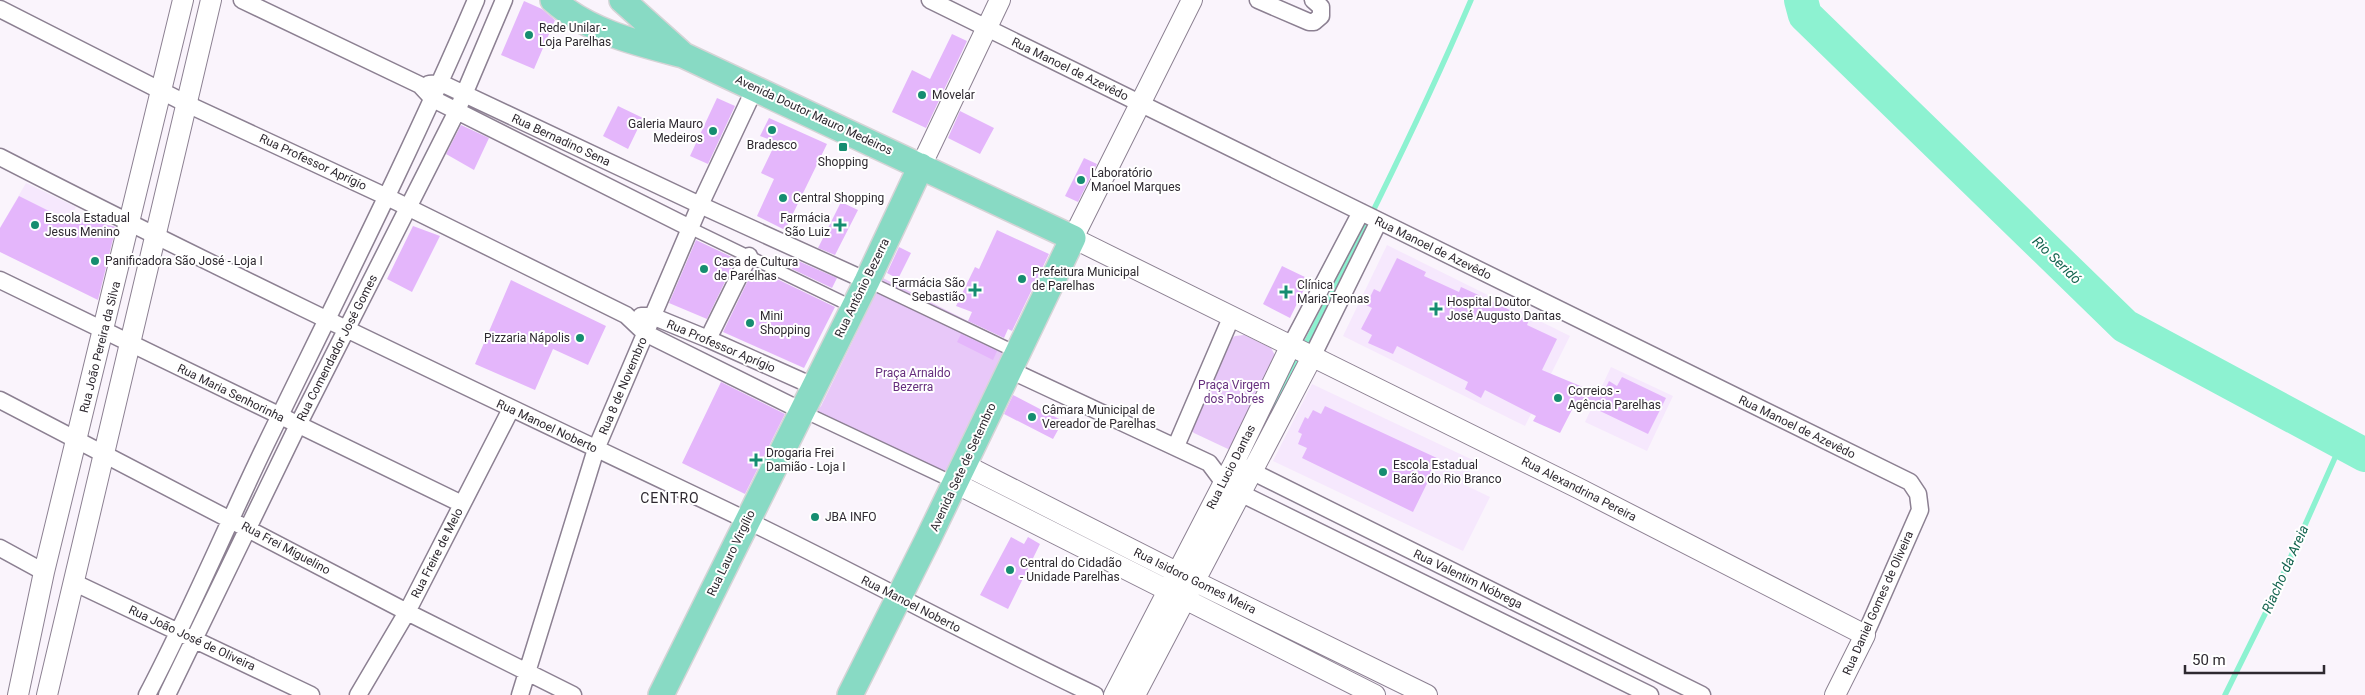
<svg xmlns="http://www.w3.org/2000/svg" width="2365" height="695" font-family="Roboto,sans-serif">
<style>
.built{fill:#f6e8fd}
.green{fill:#e8c8f9}
.lines{fill:none;stroke-linecap:round;stroke-linejoin:round}
.stream{stroke:#8df2d1;stroke-width:5.5}
.river{stroke:#8df2d1;stroke-width:34}
.building{fill:#e4b6fb}
.pedestrian-casing{stroke:#8c8092;stroke-width:14}
.minor-casing{stroke:#8c8092;stroke-width:19}
.tertiary-casing{stroke:#8c8092;stroke-width:22}
.primary-casing{stroke:#d5d4d6;stroke-width:28}
.pedestrian{stroke:#fff;stroke-width:11}
.minor{stroke:#fff;stroke-width:16}
.tertiary{stroke:#fff;stroke-width:20}
.primary{stroke:#88dac4;stroke-width:25}
.poi-dot{fill:#158d70;stroke:#fff;stroke-width:2}
.labels{text-anchor:middle;dominant-baseline:central;stroke-width:4;stroke-linejoin:round;paint-order:stroke}
.poi-label{font-size:12px;fill:#2e2930;stroke:#fff;text-anchor:start}
.street-label{font-size:12px;fill:#2e2930;stroke:#fff}
.park-label{font-size:12px;fill:#662f7e;stroke:#fff}
.water-label{font-size:14px;font-style:italic;fill:#156550;stroke:#fff}
.neighbourhood-label{font-size:14px;letter-spacing:1px;fill:#2e2930;stroke:#fff}
</style>
<rect width="100%" height="100%" fill="#faf4fc"/>
<path class="built" d="M26 183 76 207 69 221 0 228Z
M1387 245 1570 336 1525 426 1343 336Z
M1611 367 1673 396 1647 451 1585 422Z
M1312 384 1475 461 1463 484 1490 497 1463 551 1273 461Z"/>
<path class="green" d="M877 275 1017 346 951 486 809 418 821 406 876 293Z
M1244 335 1271 348 1277 359 1234 448 1228 449 1194 433 1191 430 1230 340 1235 336Z"/>
<g class="lines">
<path class="stream" d="M1246 460C1324 308 1404 157 1471 0
M2225 695 2268 608 2342 442"/>
<path class="river" d="M1801 0 1805 15 2125 326 2365 455"/>
</g>
<path class="building" d="M524 1 542 9 555 20 534 69 501 55Z
M952 34 967 41 926 128 892 112 912 70 930 79Z
M717 98 735 106 708 164 690 156Z
M618 106 643 118 628 149 603 136Z
M960 111 994 128 980 154 948 138Z
M769 118 827 144 785 230 757 216 774 179 761 173 776 142 760 136Z
M461 125 489 138 474 170 446 154Z
M1084 158 1097 164 1078 202 1065 196Z
M19 196 69 221 72 216 116 227 98 300 0 252V228Z
M841 202 858 210 835 255 818 248Z
M413 226 440 236 412 292 387 279Z
M997 230 1049 254 1012 331 1008 329 1004 338 968 321 972 312 956 306 975 267 979 269Z
M696 240 736 259 707 319 669 303Z
M899 247 911 253 898 279 887 273Z
M1397 258 1426 272 1424 276 1459 292 1461 287 1496 303 1529 320 1527 325 1557 339 1542 370 1602 395 1609 381 1617 386 1622 377 1666 398 1648 434 1577 400 1560 433 1533 421 1536 416 1485 390 1481 398 1465 389 1468 382 1397 346 1393 354 1368 343 1372 335 1361 329 1372 308 1366 305 1374 289 1380 292Z
M796 260 837 278 832 288 792 269Z
M1282 266 1309 279 1290 318 1263 304Z
M754 268 835 307 804 368 723 332Z
M511 280 606 326 588 365 553 349 535 390 475 364Z
M961 334 997 351 993 360 957 342Z
M721 382 785 414 745 494 682 463Z
M1013 395 1063 421 1053 439 1004 414Z
M1325 406 1439 459 1413 512 1302 458 1307 448 1298 444 1302 434 1298 432 1305 417 1308 419 1313 410 1321 414Z
M1011 537 1024 544 1028 537 1040 544 1008 609 980 595Z"/>
<g class="lines">
<defs>
<path id="pedestrian" d="M690 228 853 307
M867 281 1018 353
M802 411 955 483"/>
<path id="minor" d="M242 0 420 85 433 99 690 228
M930 0 1910 482 1918 494 1920 510 1865 635
M1258 0 1309 22H1314L1321 16V7L1313 0
M0 9 187 104 385 196 626 315 645 333 802 411
M429 84 441 83 700 205 867 281
M0 157C245 283 495 400 744 519 862 576 976 639 1095 695
M0 280 462 504
M641 316H652L708 339 813 386
M708 339 749 256
M1290 347 1361 212
M1312 357 1379 221
M1010 370 1209 463 1224 483 1240 493 1650 695
M0 400 407 612 573 695
M1176 446 1231 318
M1241 466 1702 695
M0 548 44 572
M73 582 311 695
M147 695C190 613 226 527 266 444 338 296 412 150 476 0
M167 695 298 425 457 111 504 0
M358 695 407 612 511 409
M520 695 596 449 700 205 755 88"/>
<path id="tertiary" d="M1192 0 1073 238 1578 488 1865 635 1835 695
M921 166 1000 0
M965 465 1196 582 1427 695
M955 483 1375 695
M18 695 44 572 183 0
M47 695 211 0
M1114 695 1234 463 1290 347
M1135 695 1312 357"/>
<path id="primary" d="M553 0C589 32 637 43 683 55L1073 238 928 539 850 695
M622 0 681 53
M661 695 867 281 921 166"/>
</defs>
<use href="#pedestrian" class="pedestrian-casing"/>
<use href="#minor" class="minor-casing"/>
<use href="#tertiary" class="tertiary-casing"/>
<use href="#primary" class="primary-casing"/>
<use href="#pedestrian" class="pedestrian"/>
<use href="#minor" class="minor"/>
<use href="#tertiary" class="tertiary"/>
<use href="#primary" class="primary"/>
</g>
<g class="poi-dot">
<circle cx="529" cy="35" r="5"/>
<circle cx="922" cy="95" r="5"/>
<circle cx="772" cy="130" r="5"/>
<circle cx="713" cy="131" r="5"/>
<rect x="838" y="142" width="10" height="10" rx="2.5"/>
<circle cx="1081" cy="180" r="5"/>
<circle cx="783" cy="198" r="5"/>
<circle cx="35" cy="225" r="5"/>
<path d="M837.5 217.5h5v5h5v5h-5v5h-5v-5h-5v-5h5z"/>
<circle cx="95" cy="261" r="5"/>
<circle cx="704" cy="269" r="5"/>
<circle cx="1022" cy="279" r="5"/>
<path d="M972.5 282.5h5v5h5v5h-5v5h-5v-5h-5v-5h5z"/>
<path d="M1283.5 284.5h5v5h5v5h-5v5h-5v-5h-5v-5h5z"/>
<path d="M1433.5 301.5h5v5h5v5h-5v5h-5v-5h-5v-5h5z"/>
<circle cx="750" cy="323" r="5"/>
<circle cx="580" cy="338" r="5"/>
<circle cx="1558" cy="398" r="5"/>
<circle cx="1032" cy="417" r="5"/>
<path d="M753.5 452.5h5v5h5v5h-5v5h-5v-5h-5v-5h5z"/>
<circle cx="1383" cy="472" r="5"/>
<circle cx="815" cy="517" r="5"/>
<circle cx="1010" cy="570" r="5"/>
</g>
<g class="labels">
<g class="poi-label">
<text x="539" y="28">Rede Unilar -<tspan x="539" dy="14">Loja Parelhas</tspan></text>
<text x="932" y="95">Movelar</text>
<text x="703" y="124" text-anchor="end">Galeria Mauro<tspan x="703" dy="14">Medeiros</tspan></text>
<text x="772" y="145" text-anchor="middle">Bradesco</text>
<text x="843" y="162" text-anchor="middle">Shopping</text>
<text x="1091" y="173">Laboratório<tspan x="1091" dy="14">Manoel Marques</tspan></text>
<text x="793" y="198">Central Shopping</text>
<text x="45" y="218">Escola Estadual<tspan x="45" dy="14">Jesus Menino</tspan></text>
<text x="830" y="218" text-anchor="end">Farmácia<tspan x="830" dy="14">São Luiz</tspan></text>
<text x="105" y="261">Panificadora São José - Loja I</text>
<text x="714" y="262">Casa de Cultura<tspan x="714" dy="14">de Parelhas</tspan></text>
<text x="1032" y="272">Prefeitura Municipal<tspan x="1032" dy="14">de Parelhas</tspan></text>
<text x="965" y="283" text-anchor="end">Farmácia São<tspan x="965" dy="14">Sebastião</tspan></text>
<text x="1297" y="285">Clínica<tspan x="1297" dy="14">Maria Teonas</tspan></text>
<text x="1447" y="302">Hospital Doutor<tspan x="1447" dy="14">José Augusto Dantas</tspan></text>
<text x="760" y="316">Mini<tspan x="760" dy="14">Shopping</tspan></text>
<text x="570" y="338" text-anchor="end">Pizzaria Nápolis</text>
<text x="1568" y="391">Correios -<tspan x="1568" dy="14">Agência Parelhas</tspan></text>
<text x="1042" y="410">Câmara Municipal de<tspan x="1042" dy="14">Vereador de Parelhas</tspan></text>
<text x="766" y="453">Drogaria Frei<tspan x="766" dy="14">Damião - Loja I</tspan></text>
<text x="1393" y="465">Escola Estadual<tspan x="1393" dy="14">Barão do Rio Branco</tspan></text>
<text x="825" y="517">JBA INFO</text>
<text x="1020" y="563">Central do Cidadão<tspan x="1020" dy="14">- Unidade Parelhas</tspan></text>
</g>
<g class="street-label">
<text transform="translate(1070 69) rotate(26)">Rua Manoel de Azevêdo</text>
<text transform="translate(814 115) rotate(25)">Avenida Doutor Mauro Medeiros</text>
<text transform="translate(561 140) rotate(25)">Rua Bernadino Sena</text>
<text transform="translate(313 162) rotate(25)">Rua Professor Aprígio</text>
<text transform="translate(1433 248) rotate(26)">Rua Manoel de Azevêdo</text>
<text transform="translate(862 288) rotate(-64)">Rua Antônio Bezerra</text>
<text transform="translate(721 346) rotate(23)">Rua Professor Aprígio</text>
<text transform="translate(100 347) rotate(-76)">Rua João Pereira da Silva</text>
<text transform="translate(337 348) rotate(-63)">Rua Comendador José Gomes</text>
<text transform="translate(623 386) rotate(-67)">Rua 8 de Novembro</text>
<text transform="translate(231 393) rotate(26)">Rua Maria Senhorinha</text>
<text transform="translate(547 426) rotate(25)">Rua Manoel Noberto</text>
<text transform="translate(1797 427) rotate(26)">Rua Manoel de Azevêdo</text>
<text transform="translate(963 467) rotate(-65)">Avenida Sete de Setembro</text>
<text transform="translate(1231 467) rotate(-63)">Rua Lucio Dantas</text>
<text transform="translate(1579 489) rotate(27)">Rua Alexandrina Pereira</text>
<text transform="translate(286 548) rotate(28)">Rua Frei Miguelino</text>
<text transform="translate(437 553) rotate(-63)">Rua Freire de Melo</text>
<text transform="translate(731 553) rotate(-64)">Rua Lauro Virgílio</text>
<text transform="translate(1468 579) rotate(26)">Rua Valentim Nóbrega</text>
<text transform="translate(1195 581) rotate(26)">Rua Isidoro Gomes Meira</text>
<text transform="translate(1878 603) rotate(-66)">Rua Daniel Gomes de Oliveira</text>
<text transform="translate(911 604) rotate(27)">Rua Manoel Noberto</text>
<text transform="translate(192 638) rotate(25)">Rua João José de Oliveira</text>
</g>
<g class="park-label">
<text x="913" y="373">Praça Arnaldo<tspan x="913" dy="14">Bezerra</tspan></text>
<text x="1234" y="385">Praça Virgem<tspan x="1234" dy="14">dos Pobres</tspan></text>
</g>
<g class="water-label">
<text transform="translate(2057 260) rotate(44)">Rio Seridó</text>
<text transform="translate(2285 569) rotate(-66)">Riacho da Areia</text>
</g>
<g class="neighbourhood-label">
<text x="670" y="498">CENTRO</text>
</g>
</g>
<path d="M2185 665v8h139v-8" fill="none" stroke="#2e2930" stroke-width="2.5"/>
<text x="2192" y="665" font-size="15" fill="#2e2930" stroke="#ffffff" stroke-width="4" paint-order="stroke">50 m</text>
</svg>
